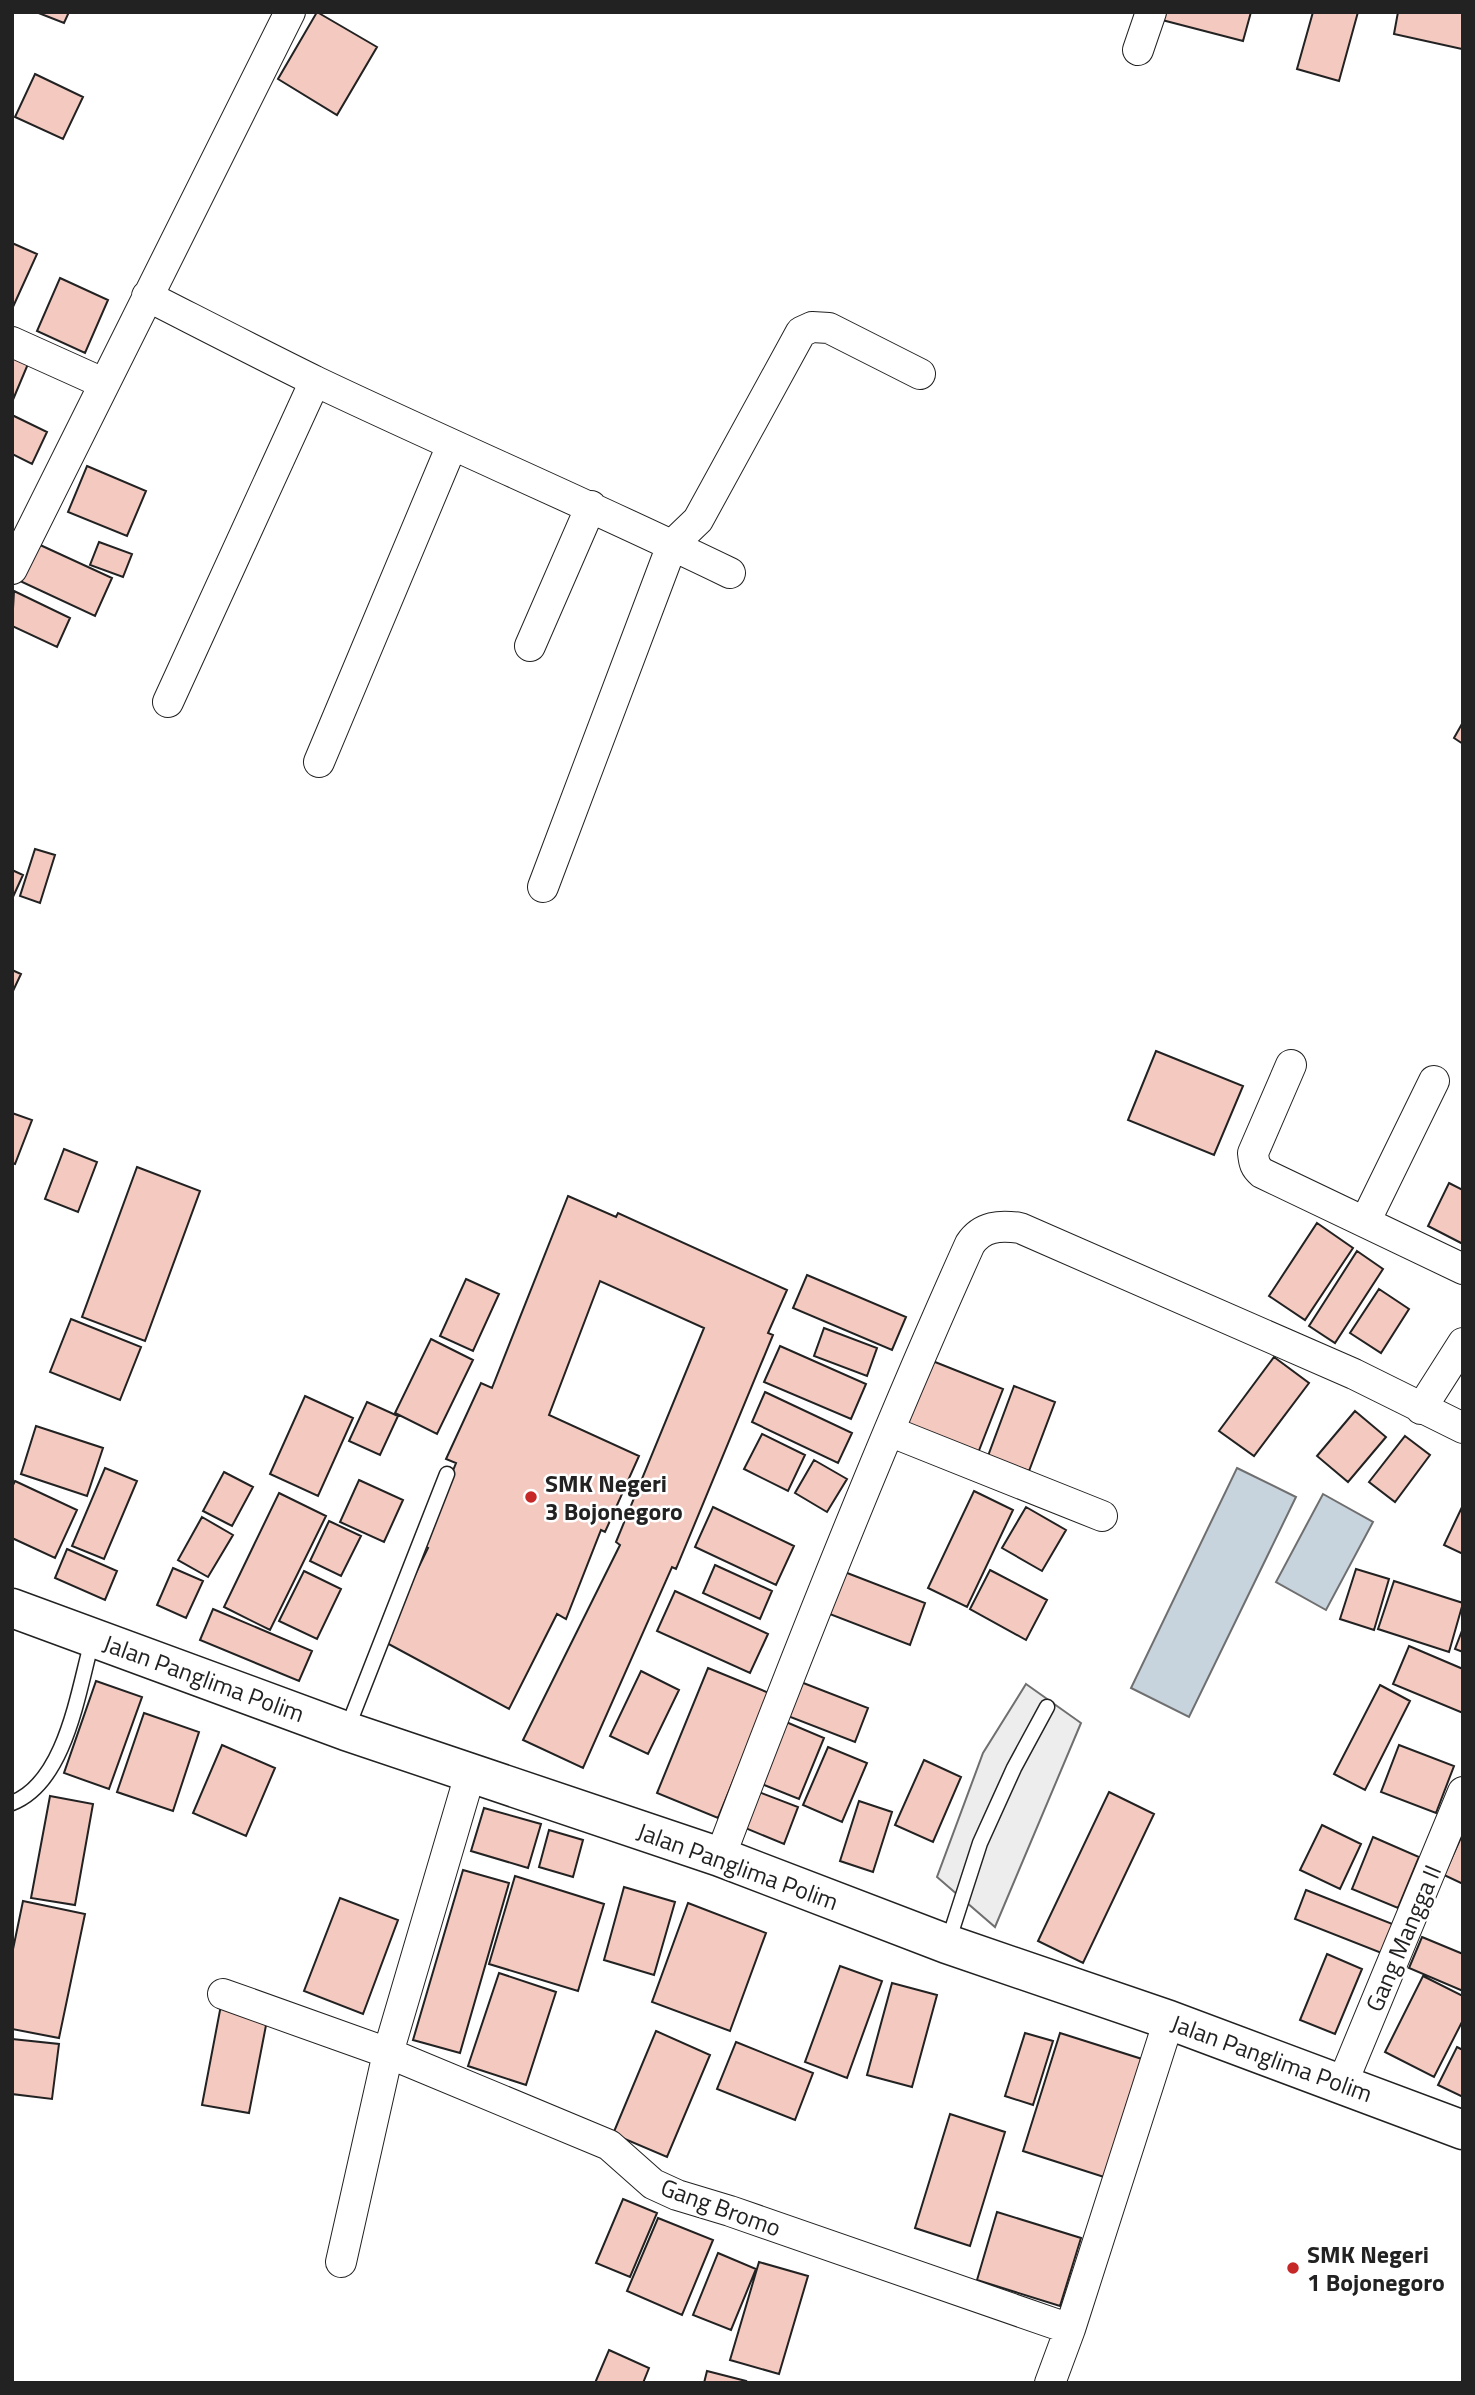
<svg xmlns="http://www.w3.org/2000/svg" width="1475" height="2395" font-family="'Titillium Web',sans-serif">
<style>
.parking{fill:#ededed;stroke:#6f6f6f;stroke-width:2}
.water{fill:#c7d3dd;stroke:#6f6f6f;stroke-width:2}
.building{fill:#f3c9c0;stroke:#222;stroke-width:2}
.lines{fill:none;stroke-linecap:round;stroke-linejoin:round}
.lane-casing{stroke:#222;stroke-width:17}
.street-casing{stroke:#222;stroke-width:32}
.secondary-casing{stroke:#222;stroke-width:41}
.lane{stroke:#fff;stroke-width:14}
.street{stroke:#fff;stroke-width:30}
.secondary{stroke:#fff;stroke-width:38}
.poi-dot{fill:#c62828;stroke:#fff;stroke-width:2.5}
.labels{text-anchor:middle;dominant-baseline:central;stroke-width:5;stroke-linejoin:round;paint-order:stroke}
.poi-label{font-size:24px;font-weight:bold;fill:#222;stroke:#fff;text-anchor:start}
.street-label{font-size:24px;fill:#222;stroke:#fff}
</style>
<rect width="100%" height="100%" fill="#fff"/>
<path class="parking" d="M1026 1684 1081 1723 995 1927 937 1877 983 1753Z"/>
<path class="water" d="M1237 1468 1296 1497 1189 1717 1131 1688Z
M1323 1494 1373 1522 1326 1610 1276 1582Z"/>
<path class="building" d="M36 12H69L64 23Z
M317 12 377 47 337 115 278 79Z
M1164 12H1251L1243 41 1162 20Z
M1313 12H1358L1339 81 1297 69Z
M1398 12H1463L1462 49 1394 34Z
M35 74 83 97 63 139 15 117Z
M12 243 37 254 12 309Z
M60 278 108 300 85 353 37 331Z
M12 357 28 364 12 402Z
M12 415 47 432 32 464 12 454Z
M87 466 146 491 127 536 68 512Z
M99 542 132 554 123 577 90 565Z
M38 544 112 578 95 616 20 581Z
M14 591 70 618 57 647 12 626Z
M1463 722V744L1454 738Z
M35 849 55 855 40 903 20 896Z
M12 870 23 875 12 899Z
M12 970 21 974 12 993Z
M1156 1051 1243 1086 1214 1155 1128 1120Z
M12 1113 32 1120 15 1164 12 1163Z
M64 1149 97 1162 78 1212 45 1199Z
M137 1167 200 1191 145 1341 82 1317Z
M1449 1183 1463 1190V1244L1428 1226Z
M568 1196 616 1217 618 1213 787 1290 768 1333 773 1335 676 1569 672 1567 583 1768 523 1740 620 1545 616 1542 704 1328 600 1281 549 1415 639 1456 605 1532 601 1530 566 1619 557 1614 509 1709 383 1641 428 1548 423 1545 456 1463 446 1459 481 1383 492 1388Z
M1317 1223 1353 1248 1305 1320 1269 1296Z
M1357 1251 1383 1269 1335 1343 1309 1326Z
M807 1275 906 1317 892 1350 793 1308Z
M466 1279 499 1294 473 1351 440 1336Z
M1379 1289 1409 1309 1381 1353 1350 1333Z
M71 1319 141 1347 120 1400 50 1372Z
M824 1328 877 1348 867 1376 814 1356Z
M431 1339 473 1360 437 1434 395 1413Z
M780 1346 866 1384 851 1419 764 1382Z
M1274 1357 1309 1383 1254 1456 1219 1431Z
M930 1360 1003 1389 978 1453 905 1424Z
M1014 1386 1055 1402 1029 1471 988 1456Z
M765 1392 852 1433 838 1463 752 1422Z
M305 1396 353 1418 318 1496 270 1474Z
M367 1402 398 1416 380 1455 349 1441Z
M1355 1411 1386 1437 1348 1482 1317 1456Z
M36 1426 103 1448 87 1496 21 1474Z
M762 1434 805 1455 788 1491 744 1469Z
M1405 1436 1430 1455 1395 1502 1369 1482Z
M814 1460 847 1479 827 1512 795 1493Z
M105 1468 137 1481 104 1559 72 1546Z
M224 1472 253 1487 232 1526 203 1511Z
M359 1480 403 1500 384 1542 340 1522Z
M15 1481 77 1510 55 1558 12 1538V1487Z
M974 1491 1013 1510 967 1607 928 1588Z
M279 1493 326 1516 270 1630 224 1607Z
M1463 1505V1554L1444 1545Z
M713 1507 794 1546 776 1585 695 1547Z
M1026 1507 1066 1530 1042 1571 1002 1548Z
M202 1517 233 1535 208 1577 178 1560Z
M329 1521 361 1536 341 1576 310 1561Z
M67 1549 117 1571 105 1600 55 1578Z
M715 1565 772 1591 760 1619 703 1593Z
M173 1568 203 1581 186 1618 157 1605Z
M1356 1569 1389 1579 1374 1630 1340 1619Z
M990 1570 1047 1600 1026 1640 970 1609Z
M304 1571 341 1589 317 1639 279 1621Z
M842 1571 925 1603 910 1645 827 1613Z
M1394 1581 1463 1603 1449 1652 1378 1629Z
M675 1591 768 1634 750 1673 657 1631Z
M213 1609 312 1651 299 1681 200 1640Z
M1463 1628V1652L1455 1649Z
M1409 1646 1463 1669V1713L1393 1684Z
M708 1668 769 1693 718 1818 657 1793Z
M641 1671 679 1690 648 1754 610 1736Z
M793 1679 868 1708 855 1742 780 1713Z
M96 1681 142 1697 109 1789 64 1773Z
M1380 1685 1410 1701 1365 1790 1334 1774Z
M144 1713 199 1732 173 1811 117 1792Z
M779 1719 824 1738 799 1799 754 1781Z
M222 1745 275 1768 246 1836 193 1813Z
M1399 1745 1454 1766 1436 1813 1381 1792Z
M828 1747 867 1763 842 1822 803 1805Z
M924 1760 961 1777 933 1842 895 1825Z
M751 1789 798 1807 784 1844 738 1825Z
M1109 1792 1154 1814 1083 1963 1038 1941Z
M50 1796 93 1804 75 1905 31 1898Z
M859 1801 892 1812 873 1872 840 1861Z
M484 1808 541 1824 528 1868 471 1851Z
M1322 1825 1361 1844 1340 1889 1300 1870Z
M549 1830 583 1840 573 1877 539 1867Z
M1463 1833V1884L1444 1875Z
M1373 1837 1419 1857 1398 1908 1352 1889Z
M463 1870 509 1883 460 2053 413 2040Z
M515 1876 604 1904 578 1991 489 1964Z
M624 1887 675 1902 654 1975 604 1960Z
M1306 1890 1395 1925 1384 1954 1295 1919Z
M340 1898 398 1920 363 2014 304 1991Z
M23 1901 85 1914 59 2038 12 2029V1954Z
M688 1903 766 1933 730 2031 652 2002Z
M1422 1937 1463 1954V1991L1409 1968Z
M1327 1954 1362 1969 1335 2034 1300 2020Z
M840 1966 882 1981 847 2078 805 2062Z
M499 1973 556 1992 526 2085 468 2066Z
M1423 1976 1463 1996V2020L1434 2077 1385 2052Z
M892 1983 937 1995 912 2087 867 2075Z
M221 2005 268 2015 249 2113 202 2105Z
M656 2031 710 2055 667 2157 613 2134Z
M1025 2033 1053 2041 1033 2105 1005 2096Z
M1060 2033 1142 2059 1104 2177 1023 2151Z
M12 2039 59 2044 52 2099 12 2094Z
M736 2042 813 2073 795 2120 717 2089Z
M1457 2047 1463 2050V2097L1438 2085Z
M950 2114 1005 2132 970 2246 915 2228Z
M623 2199 657 2213 630 2277 596 2263Z
M997 2212 1081 2238 1060 2306 977 2280Z
M658 2218 713 2240 682 2315 627 2291Z
M718 2253 756 2269 731 2330 693 2315Z
M759 2262 808 2276 779 2374 730 2360Z
M609 2350 649 2368 643 2383H595Z
M707 2371 746 2381 745 2383H704Z"/>
<g class="lines">
<defs>
<path id="lane" d="M347 1729 447 1474
M12 1803C66 1782 78 1691 92 1641
M948 1942 980 1843 1014 1768 1047 1707"/>
<path id="street" d="M1138 50 1151 12
M147 296C204 325 260 354 317 382 454 447 594 507 730 573
M12 342 103 383
M12 569 290 12
M530 646 591 506
M168 702 315 381
M319 762 452 445
M543 887 672 545 698 520 801 332 812 327 829 328 920 374
M1291 1065 1253 1153C1254 1163 1255 1167 1262 1173L1463 1269
M1365 1222 1434 1081
M1421 1409 1463 1343
M889 1431 1102 1516
M720 1857C798 1651 879 1446 970 1244 982 1226 1000 1225 1020 1228L1354 1374 1463 1428
M223 1994 388 2053 609 2145 653 2184 677 2195 730 2211 1070 2329 1050 2383
M1342 2084 1463 1792
M341 2262 388 2053 471 1771
M1070 2329 1169 2020"/>
<path id="secondary" d="M12 1608 346 1731 720 1857 947 1944 1169 2020 1463 2130"/>
</defs>
<use href="#lane" class="lane-casing"/>
<use href="#street" class="street-casing"/>
<use href="#secondary" class="secondary-casing"/>
<use href="#lane" class="lane"/>
<use href="#street" class="street"/>
<use href="#secondary" class="secondary"/>
</g>
<g class="poi-dot">
<circle cx="531" cy="1497" r="7"/>
<circle cx="1293" cy="2268" r="7"/>
</g>
<g class="labels">
<g class="poi-label">
<text x="545" y="1483">SMK Negeri<tspan x="545" dy="28">3 Bojonegoro</tspan></text>
<text x="1307" y="2254">SMK Negeri<tspan x="1307" dy="28">1 Bojonegoro</tspan></text>
</g>
<g class="street-label">
<text transform="translate(204 1678) rotate(20)">Jalan Panglima Polim</text>
<text transform="translate(738 1866) rotate(20)">Jalan Panglima Polim</text>
<text transform="translate(1403 1938) rotate(-67)">Gang Mangga II</text>
<text transform="translate(1272 2058) rotate(20)">Jalan Panglima Polim</text>
<text transform="translate(721 2207) rotate(20)">Gang Bromo</text>
</g>
</g>
<rect width="1475" height="2395" fill="none" stroke="#222222" stroke-width="28"/>
</svg>
